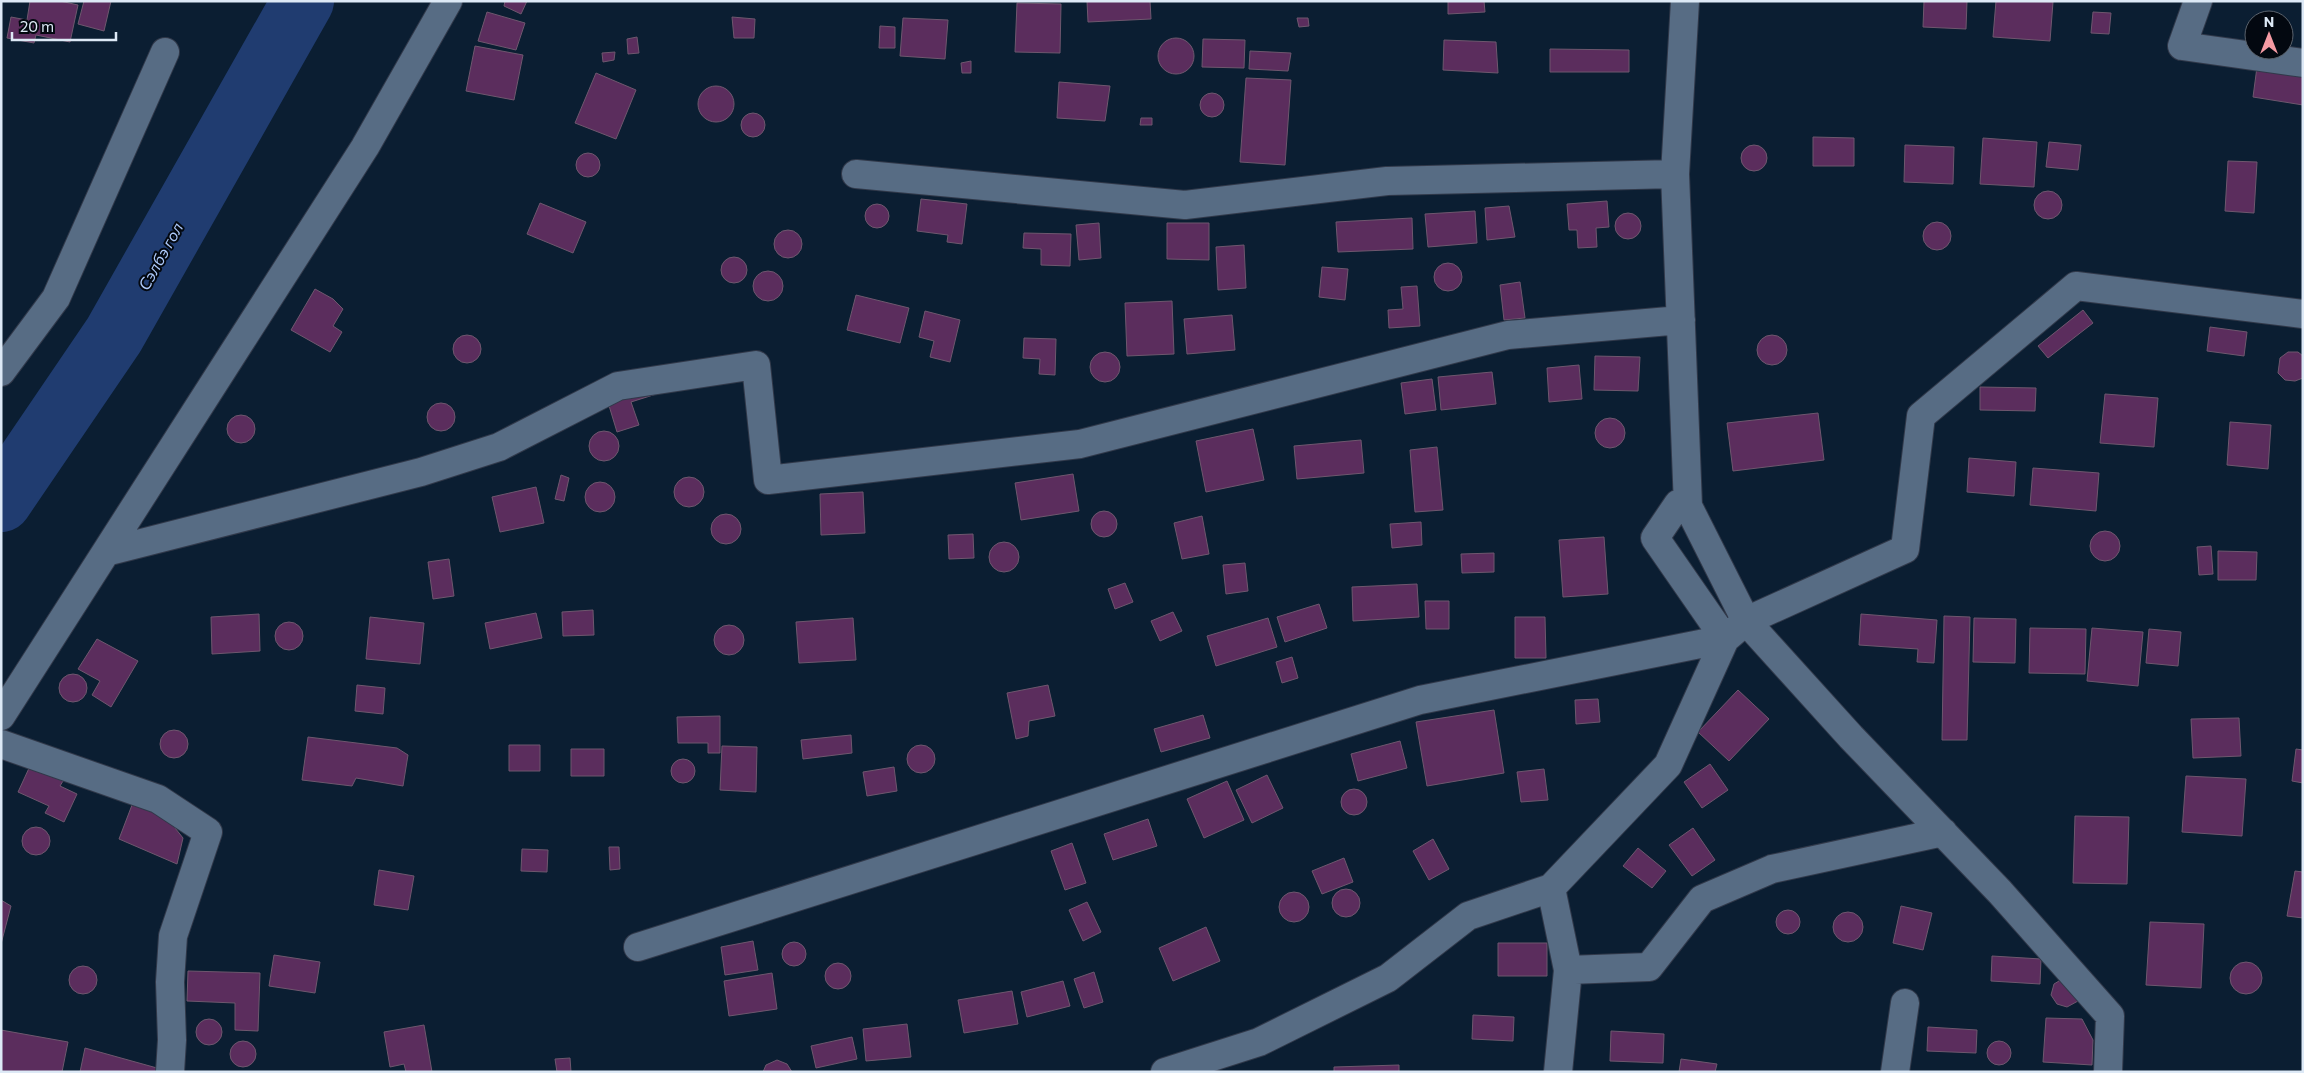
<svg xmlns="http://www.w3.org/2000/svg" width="2304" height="1073" font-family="Commissioner,sans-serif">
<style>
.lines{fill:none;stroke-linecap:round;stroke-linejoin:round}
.river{stroke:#203c70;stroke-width:62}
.building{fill:#5b2d5d;stroke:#6e576e}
.minor-casing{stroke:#31394a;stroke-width:30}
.minor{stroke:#576c84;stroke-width:28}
.labels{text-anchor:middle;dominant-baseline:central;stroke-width:4;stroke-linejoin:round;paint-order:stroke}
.water-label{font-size:16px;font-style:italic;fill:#aecafb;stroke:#030810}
</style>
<rect width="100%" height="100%" fill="#0b1e32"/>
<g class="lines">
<path class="river" d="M1 501 114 335 303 1"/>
</g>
<path class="building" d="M30 1H60L78 5 70 42 36 35 34 43 7 38 11 17 27 20Z
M84 1H111L104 31 78 24Z
M505 1H527L521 14 504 6Z
M1087 1H1150L1151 19 1088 22Z
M1448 1H1484L1485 12 1448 14Z
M1924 1H1967L1966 29 1923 27Z
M1996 1 2053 2 2050 41 1993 37Z
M1017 3 1061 4 1060 53 1015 52Z
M487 12 525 23 516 50 478 41Z
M2093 12 2111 13 2109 34 2091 33Z
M732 17 755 19 754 38H734Z
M903 18 948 20 945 59 900 56Z
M1297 18H1308L1309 26 1299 27Z
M880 26 895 27V48H879Z
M637 37 639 53 628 54 627 39Z
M1158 56a18 18 0 1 1 36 0a18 18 0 1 1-36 0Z
M1203 39 1245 40 1244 68 1202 67Z
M1444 40 1496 42 1498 73 1443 70Z
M475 46 523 55 514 100 466 91Z
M1550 49 1629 50V72H1550Z
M1250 51 1291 53 1288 71 1249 69Z
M615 52 614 60 603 62 602 53Z
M971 61V73H962L961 63Z
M2257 67 2303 74V105L2253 97Z
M596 73 636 90 616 139 575 123Z
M1246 78 1291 80 1285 165 1240 162Z
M1059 82 1110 86 1105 121 1057 118Z
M698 104a18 18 0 1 1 36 0a18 18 0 1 1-36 0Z
M1200 105a12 12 0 1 1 24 0a12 12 0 1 1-24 0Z
M741 125a12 12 0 1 1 24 0a12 12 0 1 1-24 0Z
M1141 118H1152V125H1140Z
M1813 137 1854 138V166H1813Z
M1983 138 2037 142 2034 187 1980 184Z
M2049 142 2081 145 2078 170 2046 167Z
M1905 145 1954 147 1953 184 1904 182Z
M1741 158a13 13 0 1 1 26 0a13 13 0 1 1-26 0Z
M576 165a12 12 0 1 1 24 0a12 12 0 1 1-24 0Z
M2228 161 2257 162 2254 213 2225 211Z
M2034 205a14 14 0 1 1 28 0a14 14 0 1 1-28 0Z
M921 199 967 204 962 244 947 242 948 235 917 231Z
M1607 201 1609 227 1596 228 1597 247 1578 248 1577 230H1569L1567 204Z
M540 203 586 222 573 253 527 234Z
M865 216a12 12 0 1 1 24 0a12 12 0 1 1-24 0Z
M1509 206 1515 237 1487 240 1485 208Z
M1475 211 1477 243 1428 247 1425 214Z
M1615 226a13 13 0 1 1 26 0a13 13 0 1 1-26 0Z
M1412 218 1413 249 1338 252 1336 222Z
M1923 236a14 14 0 1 1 28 0a14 14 0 1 1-28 0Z
M1099 223 1101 258 1079 260 1076 225Z
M1167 223H1209V260L1167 259Z
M774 244a14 14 0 1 1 28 0a14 14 0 1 1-28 0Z
M1024 233 1071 234 1070 266 1041 265V249L1023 248Z
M1244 245 1246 288 1218 290 1216 247Z
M721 270a13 13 0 1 1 26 0a13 13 0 1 1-26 0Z
M1434 277a14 14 0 1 1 28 0a14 14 0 1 1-28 0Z
M1322 267 1348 269 1345 300 1319 297Z
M753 286a15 15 0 1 1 30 0a15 15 0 1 1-30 0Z
M1520 282 1525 318 1504 320 1500 285Z
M1417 286 1420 326 1389 328 1388 310 1403 309 1401 287Z
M315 289 333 299 343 309 333 326 342 332 330 352 291 330Z
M856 295 909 308 900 343 847 330Z
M1172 301 1174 354 1127 356 1125 303Z
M2083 310 2093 323 2048 358 2038 346Z
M925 311 960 320 950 362 930 357 934 341 919 337Z
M1232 315 1235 350 1187 354 1184 319Z
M2210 327 2247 332 2244 356 2207 351Z
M1757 350a15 15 0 1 1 30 0a15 15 0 1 1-30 0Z
M453 349a14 14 0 1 1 28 0a14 14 0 1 1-28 0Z
M1024 338 1056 339 1055 375 1039 374 1040 359 1023 358Z
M1090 367a15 15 0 1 1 30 0a15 15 0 1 1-30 0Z
M2288 352H2298L2303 356V378L2295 381 2285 380 2278 373 2280 358Z
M1595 356 1640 357 1638 391 1594 390Z
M1579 365 1582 399 1549 402 1547 368Z
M1492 372 1496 404 1441 410 1438 377Z
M1432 379 1436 410 1405 414 1401 383Z
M1980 387 2036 388 2035 411 1980 410Z
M669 390 631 402 639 425 617 432 607 399Z
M2105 394 2158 398 2154 447 2100 443Z
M427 417a14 14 0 1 1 28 0a14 14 0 1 1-28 0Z
M1818 413 1824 460 1733 471 1727 423Z
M227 429a14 14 0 1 1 28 0a14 14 0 1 1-28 0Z
M1595 433a15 15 0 1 1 30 0a15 15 0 1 1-30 0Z
M2230 422 2271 425 2268 469 2227 465Z
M1253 429 1264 480 1206 492 1196 441Z
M589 446a15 15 0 1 1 30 0a15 15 0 1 1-30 0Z
M1361 440 1364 473 1297 479 1294 446Z
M1437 447 1443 510 1415 512 1410 450Z
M1969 458 2016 462 2014 496 1967 492Z
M2033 468 2099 473 2096 511 2030 505Z
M1073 474 1079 511 1021 520 1015 483Z
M561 475 569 478 564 501 555 499Z
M674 492a15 15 0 1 1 30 0a15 15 0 1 1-30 0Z
M585 497a15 15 0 1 1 30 0a15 15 0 1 1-30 0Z
M536 487 544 523 500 532 492 497Z
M863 492 865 533 821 535 820 494Z
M1091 524a13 13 0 1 1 26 0a13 13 0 1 1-26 0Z
M711 529a15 15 0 1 1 30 0a15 15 0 1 1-30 0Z
M1202 516 1209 554 1182 559 1174 523Z
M1421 522 1422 545 1392 548 1390 524Z
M2090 546a15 15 0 1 1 30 0a15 15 0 1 1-30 0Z
M973 534 974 558 949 559 948 535Z
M1604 537 1608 594 1563 597 1559 540Z
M989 557a15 15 0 1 1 30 0a15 15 0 1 1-30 0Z
M2211 546 2213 574 2199 575 2197 547Z
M2218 551 2257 552 2256 580H2218Z
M1494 553V572L1462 573 1461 554Z
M449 559 454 596 433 599 428 562Z
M1245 563 1248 591 1226 594 1223 565Z
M1125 583 1133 602 1115 609 1108 589Z
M1417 584 1419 617 1353 621 1352 587Z
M1425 601H1449V629H1426Z
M1319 604 1327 628 1285 642 1277 617Z
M593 610 594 635 563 636 562 612Z
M1173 612 1182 631 1160 641 1151 621Z
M536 613 542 638 490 649 485 623Z
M259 614 260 651 212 654 211 617Z
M1861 614 1937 620 1934 663 1917 662 1918 649 1859 645Z
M1944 616 1970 617 1967 740H1942Z
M370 617 424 623 420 664 366 659Z
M1515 617H1545L1546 658H1515Z
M853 618 856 660 799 663 796 622Z
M1268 618 1277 647 1216 666 1207 636Z
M1974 618 2016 619 2015 663 1973 662Z
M275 636a14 14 0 1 1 28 0a14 14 0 1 1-28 0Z
M714 640a15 15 0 1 1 30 0a15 15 0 1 1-30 0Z
M2030 628 2086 629 2085 674 2029 673Z
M2092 628 2143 632 2138 686 2087 681Z
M2149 629 2181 632 2178 666 2146 663Z
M97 639 138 661 111 707 92 695 100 681 78 669Z
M1292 657 1298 678 1282 683 1276 662Z
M59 688a14 14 0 1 1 28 0a14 14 0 1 1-28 0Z
M357 685 385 688 383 714 355 711Z
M1048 685 1055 716 1029 721 1028 736 1016 739 1007 693Z
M1738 690 1769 719 1729 761 1698 732Z
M1598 699 1600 722 1576 724 1575 700Z
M1494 710 1504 773 1427 786 1416 722Z
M1203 715 1210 738 1161 752 1154 729Z
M720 716V753H708V743H678L677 717Z
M2239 718 2241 756 2193 758 2191 719Z
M160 744a14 14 0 1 1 28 0a14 14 0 1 1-28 0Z
M851 735 852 753 803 759 801 740Z
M308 737 397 748 408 755 403 786 356 778 352 786 302 780Z
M1400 741 1407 768 1358 781 1351 754Z
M907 759a14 14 0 1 1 28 0a14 14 0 1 1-28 0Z
M509 745H540V771H509Z
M722 746 757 747 756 792 720 790Z
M571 749H604V776H571Z
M2296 749 2303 750V783L2292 781Z
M671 771a12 12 0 1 1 24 0a12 12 0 1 1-24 0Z
M1710 764 1728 790 1702 808 1684 782Z
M30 766 63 781 60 786 77 794 64 822 45 813 49 806 18 792Z
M894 767 897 791 867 796 863 772Z
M1544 769 1548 800 1521 802 1517 772Z
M1267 775 1283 808 1252 823 1236 790Z
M2186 776 2246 779 2242 836 2182 832Z
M1227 781 1244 820 1204 838 1187 799Z
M1341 802a13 13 0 1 1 26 0a13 13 0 1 1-26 0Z
M132 805 164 814 183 838 177 864 119 839Z
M2075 816 2129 817 2127 884 2073 883Z
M1148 819 1157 846 1113 860 1104 834Z
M22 841a14 14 0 1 1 28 0a14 14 0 1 1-28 0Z
M1693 828 1715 860 1692 876 1669 845Z
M1433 839 1449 869 1429 880 1413 851Z
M1072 843 1086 883 1065 890 1051 851Z
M609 847H619L620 869 610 870Z
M1638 848 1666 871 1652 888 1623 866Z
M522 849 548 850 547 872 521 871Z
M1344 858 1353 882 1322 894 1312 871Z
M379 870 414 876 408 910 374 905Z
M2295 871 2303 872V918L2287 916Z
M1332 903a14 14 0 1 1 28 0a14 14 0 1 1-28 0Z
M1279 907a15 15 0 1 1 30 0a15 15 0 1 1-30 0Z
M1 900 11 906 1 944Z
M1087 902 1101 932 1083 941 1069 910Z
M1901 906 1932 913 1923 950 1893 943Z
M1776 922a12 12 0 1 1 24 0a12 12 0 1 1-24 0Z
M1833 927a15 15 0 1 1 30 0a15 15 0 1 1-30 0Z
M2150 922 2204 924 2201 988 2146 985Z
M1206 927 1220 961 1173 981 1159 948Z
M753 941 758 970 725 975 721 947Z
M782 954a12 12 0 1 1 24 0a12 12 0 1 1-24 0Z
M1498 943H1547V976H1498Z
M274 955 320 962 315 993 269 986Z
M1992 956 2041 959 2040 984 1991 981Z
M2230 978a16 16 0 1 1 32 0a16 16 0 1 1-32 0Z
M825 976a13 13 0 1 1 26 0a13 13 0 1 1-26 0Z
M69 980a14 14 0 1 1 28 0a14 14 0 1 1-28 0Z
M188 971 260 973 258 1031 235 1030V1003L187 1001Z
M1094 972 1103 1002 1084 1008 1074 979Z
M772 973 777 1009 729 1016 724 981Z
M2064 978 2080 996 2078 1001 2067 1007 2057 1004 2051 995 2054 984Z
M1063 981 1070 1006 1027 1017 1021 992Z
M1012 991 1018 1024 964 1033 958 1000Z
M1473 1015 1514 1017 1513 1041 1472 1039Z
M2046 1018 2082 1019 2093 1040 2092 1065 2043 1062Z
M196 1032a13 13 0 1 1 26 0a13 13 0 1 1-26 0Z
M907 1024 911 1057 866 1061 863 1029Z
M424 1025 432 1072H406L404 1064 390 1067 384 1032Z
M1928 1027 1977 1030 1976 1053 1927 1051Z
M1 1030 68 1042 62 1072H1Z
M1611 1031 1664 1034 1663 1063 1610 1061Z
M852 1037 857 1059 816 1068 811 1046Z
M1987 1053a12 12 0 1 1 24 0a12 12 0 1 1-24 0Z
M230 1054a13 13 0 1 1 26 0a13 13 0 1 1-26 0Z
M85 1048 157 1068V1072H80Z
M570 1058 571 1072H557L555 1059Z
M1681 1059 1717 1064 1715 1072H1679Z
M777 1060 787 1064 792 1072H763L766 1065Z
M1399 1065V1072H1334V1067Z"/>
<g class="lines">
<defs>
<path id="minor" d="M1685 1 1675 174 1688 506 1746 621 1851 737 2000 892 2110 1016 2108 1072
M2198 1 2182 46 2303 63
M856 174 1185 205 1387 181 1675 174
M1 372 56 298 165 52
M106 552 421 472 499 447 618 386 756 365 768 480 1080 444 1508 335 1681 320
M1 716 365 147 448 1
M1 744 158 799 208 832 173 936 170 982 172 1040 170 1072
M1551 888 1568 970 1558 1072
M638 947 1420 700 1725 639 1655 538 1678 504 1688 506
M1568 970 1649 967 1702 899 1772 869 1943 832
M1165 1072 1259 1042 1388 978 1468 916 1551 888 1668 765 1725 639 1746 621 1905 549 1921 416 2076 286 2303 314
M1895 1072 1905 1003"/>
</defs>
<use href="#minor" class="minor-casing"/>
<use href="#minor" class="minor"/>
</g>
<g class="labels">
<g class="water-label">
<text transform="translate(160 256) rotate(-61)">Сэлбэ гол</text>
</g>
</g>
<rect width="2304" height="1073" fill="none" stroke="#dde9f6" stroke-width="5"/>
<g transform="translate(2269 35)"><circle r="24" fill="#030810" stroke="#5a626c"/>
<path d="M0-4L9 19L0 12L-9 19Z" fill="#f49aa3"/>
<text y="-8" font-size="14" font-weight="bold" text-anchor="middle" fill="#dde9f6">N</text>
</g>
<path d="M12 32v8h104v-8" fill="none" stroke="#dde9f6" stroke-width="2.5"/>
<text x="20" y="32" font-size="15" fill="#dde9f6" stroke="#030810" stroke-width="4" paint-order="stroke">20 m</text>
</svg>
